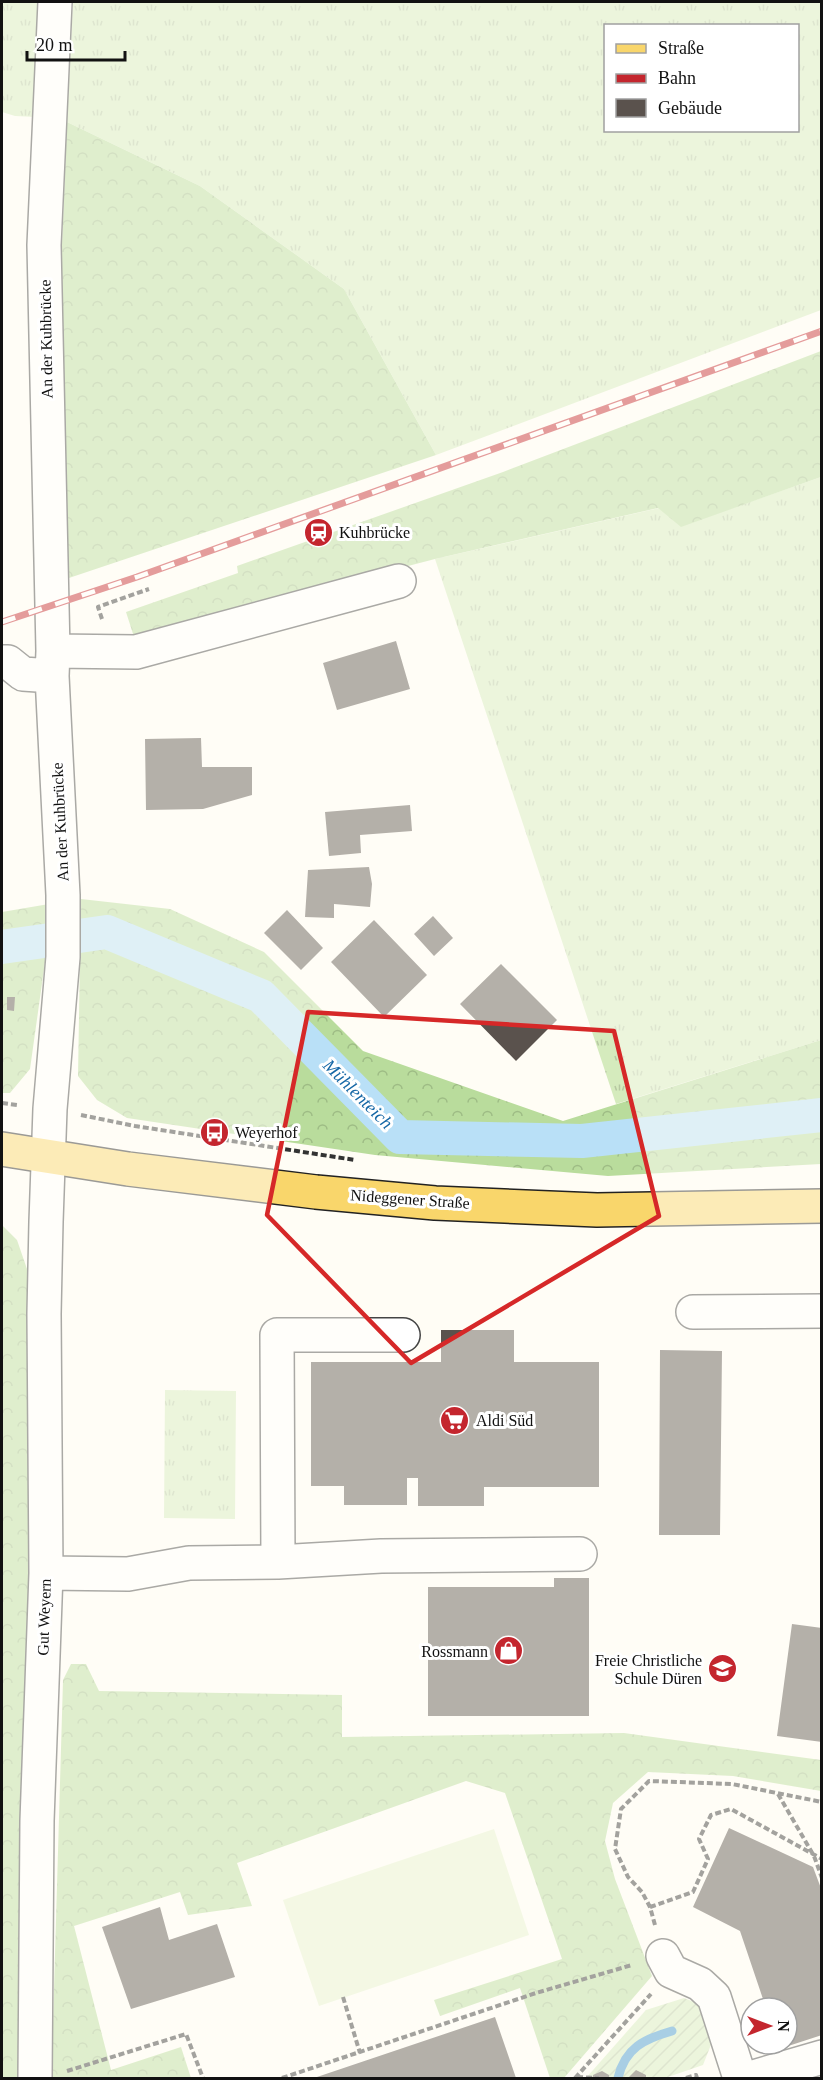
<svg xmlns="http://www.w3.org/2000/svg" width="823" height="2080" font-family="Georgia,serif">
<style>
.grass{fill:url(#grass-tufts);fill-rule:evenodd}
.forest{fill:url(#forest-crowns)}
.garden{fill:url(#garden-furrows)}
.pitch{fill:#e6f2cf}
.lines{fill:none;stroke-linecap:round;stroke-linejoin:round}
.stream{stroke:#3f96cf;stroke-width:9}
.canal{stroke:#b9e0f7;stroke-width:34}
.building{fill:#5a524d}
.minor-casing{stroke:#444;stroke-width:36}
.major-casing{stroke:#222;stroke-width:36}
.path{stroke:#333;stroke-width:4;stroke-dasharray:6 3;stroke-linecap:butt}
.minor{stroke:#fff;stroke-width:33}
.major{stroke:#f9d66b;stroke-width:33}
.rail-casing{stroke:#c4262e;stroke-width:7}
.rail{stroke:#fff;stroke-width:4.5;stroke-dasharray:14;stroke-linecap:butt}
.marked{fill:none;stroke:#d62828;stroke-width:4.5;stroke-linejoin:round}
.labels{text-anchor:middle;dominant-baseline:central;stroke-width:6;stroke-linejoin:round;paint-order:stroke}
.street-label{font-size:16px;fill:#111;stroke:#fff}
.poi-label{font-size:16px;fill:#111;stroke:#fff;text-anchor:start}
.water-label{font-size:18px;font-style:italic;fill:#1768a6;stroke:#fff}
</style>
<defs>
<pattern id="grass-tufts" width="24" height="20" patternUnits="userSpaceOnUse" patternTransform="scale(1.5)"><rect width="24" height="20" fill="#d5ebbd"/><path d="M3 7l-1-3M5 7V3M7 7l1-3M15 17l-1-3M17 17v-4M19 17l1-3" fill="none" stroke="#b6c8a1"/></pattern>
<pattern id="forest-crowns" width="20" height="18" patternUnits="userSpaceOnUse" patternTransform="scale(1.5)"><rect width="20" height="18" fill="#b9dc9c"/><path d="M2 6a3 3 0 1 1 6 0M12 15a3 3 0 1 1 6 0" fill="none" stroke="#9ebc85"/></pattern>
<pattern id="garden-furrows" width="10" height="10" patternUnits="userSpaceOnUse" patternTransform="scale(1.5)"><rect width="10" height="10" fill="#d5ebbd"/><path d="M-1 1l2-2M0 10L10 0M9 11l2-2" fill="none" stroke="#b6c8a1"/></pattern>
</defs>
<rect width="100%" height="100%" fill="#fffdf5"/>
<path class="grass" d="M2 2H39L36 117 15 116 2 112Z
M73 2H821V310L436 455 344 289 200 186 67 122ZM606 26H798V130H606Z
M821 477V1040L616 1104 435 559 659 508 681 526Z
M165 1390 236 1391 235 1519 164 1518Z"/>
<path class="forest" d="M67 122 200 186 344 289 436 455 63 580 62 245Z
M821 351V477L681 527 658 508 435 559 134 637 126 612 238 573 237 566 503 472Z
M81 899 170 909 264 952 363 1051 563 1121 821 1040V1164L608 1176 375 1155 127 1118 97 1100 78 1076Z
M49 904 46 955 30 1069 10 1093H2V912Z
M2 1225 17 1240 36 1295 23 1823V2078H2Z
M71 1664H86L99 1691 342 1695V1737L624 1733 821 1760V1791L733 1776 648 1772 613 1803 605 1841 615 1879 652 1976 564 2078H550L520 1988 440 2016 434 2000 562 1959 505 1793 466 1781 237 1863 252 1906 188 1915 180 1892 74 1926 111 2070 181 2047 191 2078H53L52 2057 63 1680Z"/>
<path class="garden" d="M684 1998 704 2006 714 2037 703 2065 665 2078H586L646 2010Z"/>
<path class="pitch" d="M494 1829 529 1935 319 2006 283 1900Z"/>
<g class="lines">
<path class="stream" d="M618 2078C625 2048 644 2039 672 2031"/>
<path class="canal" d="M2 947 107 932 261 996 400 1137 582 1141 822 1115"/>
</g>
<path class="building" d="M396 641 410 689 337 710 323 663Z
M201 738 202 767H252V795L203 809 146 810 145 739Z
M410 805 412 831 360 835 361 853 329 856 325 812Z
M369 867 372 884 370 907 334 904V918L305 917 308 870Z
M287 910 323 948 301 970 264 933Z
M433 916 453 938 434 956 414 934Z
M374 920 427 975 384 1017 331 962Z
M501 964 557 1020 516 1061 460 1004Z
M7 997H15L14 1011 7 1010Z
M441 1330H514V1362H599V1487H484V1506H418V1478H407V1505H344V1486H311V1362H441Z
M660 1350 722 1351 720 1535H659Z
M554 1578H589V1716H428V1587H554Z
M792 1624 822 1628V1742L777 1736Z
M729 1828 813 1867 822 1891V2035L779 2049 778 2044H787V2008H766L740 1931 693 1907Z
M160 1907 169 1940 217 1924 235 1977 131 2009 102 1927Z
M495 2017 516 2078H314Z
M636 2070 646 2075V2078H628Z
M602 2071 609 2075V2078H593V2075Z"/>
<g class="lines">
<defs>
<path id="minor" d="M53 651 136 652 399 581
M2 662H8L23 674 52 676
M693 1312 822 1311
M278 1562 277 1335H403
M46 1573 128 1574 189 1563 278 1562 381 1556 580 1554
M663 1956 671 1971 700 1984 714 1997 740 2078
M35 2078 37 1821 46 1573 44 1314 46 1222 50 1109 63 957V895L52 676 53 651 44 245 55 2
M750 2078 822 2057"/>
<path id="major" d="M2 1149 128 1169 316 1192 435 1203 597 1210 822 1206"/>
</defs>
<use href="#minor" class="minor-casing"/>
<use href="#major" class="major-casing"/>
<path class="path" d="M102 619 98 607 149 589
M2 1103 17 1105
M81 1115 135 1126 355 1160
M778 1794 814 1856 822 1878
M650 1907 693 1892 708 1859 699 1839 711 1815 731 1809 822 1859
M655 1925 650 1907 642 1892 628 1877 615 1849 621 1809 649 1781 732 1784 822 1802
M343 1997 360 2053
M67 2071 186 2034 203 2078
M577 2077 599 2078
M282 2078 536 1993 632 1965
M575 2078 651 1994
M686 2078 696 2075 697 2078"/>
<use href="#minor" class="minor"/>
<use href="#major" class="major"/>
<defs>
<path id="rail" d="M2 622 137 577 822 331"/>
</defs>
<use href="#rail" class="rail-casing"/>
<use href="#rail" class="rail"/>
</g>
<path d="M0 0H823V2080H0ZM308 1012 614 1031 659 1216 411 1363 267 1215Z" fill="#fffdf5" fill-opacity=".55" fill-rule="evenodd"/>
<path class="marked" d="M308 1012 614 1031 659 1216 411 1363 267 1215Z"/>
<defs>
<symbol id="station-disc" viewBox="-11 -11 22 22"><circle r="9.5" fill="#c4262e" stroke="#fff"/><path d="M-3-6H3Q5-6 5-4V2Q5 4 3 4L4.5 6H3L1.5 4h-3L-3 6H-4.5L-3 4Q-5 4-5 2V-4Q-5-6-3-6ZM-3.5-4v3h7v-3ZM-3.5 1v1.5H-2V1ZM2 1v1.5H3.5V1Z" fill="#fff"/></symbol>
<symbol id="bus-disc" viewBox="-11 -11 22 22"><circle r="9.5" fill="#c4262e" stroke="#fff"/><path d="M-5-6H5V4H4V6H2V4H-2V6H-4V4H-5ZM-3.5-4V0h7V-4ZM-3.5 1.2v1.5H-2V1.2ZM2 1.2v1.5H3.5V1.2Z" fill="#fff"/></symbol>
<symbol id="supermarket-disc" viewBox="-11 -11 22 22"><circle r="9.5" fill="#c4262e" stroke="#fff"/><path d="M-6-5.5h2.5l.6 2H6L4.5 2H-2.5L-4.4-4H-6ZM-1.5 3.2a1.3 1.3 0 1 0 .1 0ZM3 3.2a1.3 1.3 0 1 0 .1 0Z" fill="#fff"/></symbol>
<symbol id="shop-disc" viewBox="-11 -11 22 22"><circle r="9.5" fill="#c4262e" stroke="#fff"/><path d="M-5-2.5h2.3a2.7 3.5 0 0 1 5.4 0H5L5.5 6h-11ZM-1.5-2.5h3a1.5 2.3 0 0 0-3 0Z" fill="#fff"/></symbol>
<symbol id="school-disc" viewBox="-11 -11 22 22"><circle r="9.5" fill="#c4262e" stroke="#fff"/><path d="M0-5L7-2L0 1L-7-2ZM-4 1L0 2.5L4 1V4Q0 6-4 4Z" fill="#fff"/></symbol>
</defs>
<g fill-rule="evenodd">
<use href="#station-disc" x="302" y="516" width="33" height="33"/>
<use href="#bus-disc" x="198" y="1116" width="33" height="33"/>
<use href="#supermarket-disc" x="438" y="1404" width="33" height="33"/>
<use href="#shop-disc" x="492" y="1634" width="33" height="33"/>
<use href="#school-disc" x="706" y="1652" width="33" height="33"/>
</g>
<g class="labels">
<g class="street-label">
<text transform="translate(46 339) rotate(-91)">An der Kuhbrücke</text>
<text transform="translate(60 822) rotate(-93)">An der Kuhbrücke</text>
<text transform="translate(410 1199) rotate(4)">Nideggener Straße</text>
<text transform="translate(44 1617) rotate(-88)">Gut Weyern</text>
</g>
<g class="poi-label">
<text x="339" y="532">Kuhbrücke</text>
<text x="235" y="1132">Weyerhof</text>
<text x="476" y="1420">Aldi Süd</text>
<text x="488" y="1651" text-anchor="end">Rossmann</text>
<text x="702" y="1660" text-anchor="end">Freie Christliche<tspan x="702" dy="18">Schule Düren</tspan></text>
</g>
<g class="water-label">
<text transform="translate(358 1094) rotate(45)">Mühlenteich</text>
</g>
</g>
<rect width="823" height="2080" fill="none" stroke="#111111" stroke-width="6"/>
<rect x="604" y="24" width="195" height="108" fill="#ffffff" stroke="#a0a0a0" stroke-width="1.5"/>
<rect x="616" y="44" width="30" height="9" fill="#f9d66b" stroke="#a0a0a0" stroke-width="1.5"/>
<text x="658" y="54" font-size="18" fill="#111111">Straße</text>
<rect x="616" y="74" width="30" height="9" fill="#c4262e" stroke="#a0a0a0" stroke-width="1.5"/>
<text x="658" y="84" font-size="18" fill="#111111">Bahn</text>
<rect x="616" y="99" width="30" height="18" fill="#5a524d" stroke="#a0a0a0" stroke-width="1.5"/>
<text x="658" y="114" font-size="18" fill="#111111">Gebäude</text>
<g transform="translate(769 2026) rotate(90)"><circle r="28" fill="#ffffff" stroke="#a0a0a0" stroke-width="1.5"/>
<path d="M0-4.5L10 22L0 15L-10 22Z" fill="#c4262e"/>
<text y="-9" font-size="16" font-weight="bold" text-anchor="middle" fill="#111111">N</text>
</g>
<path d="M27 51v9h98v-9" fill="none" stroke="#111111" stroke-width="3"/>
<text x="36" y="51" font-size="18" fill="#111111" stroke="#ffffff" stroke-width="4.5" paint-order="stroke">20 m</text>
</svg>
